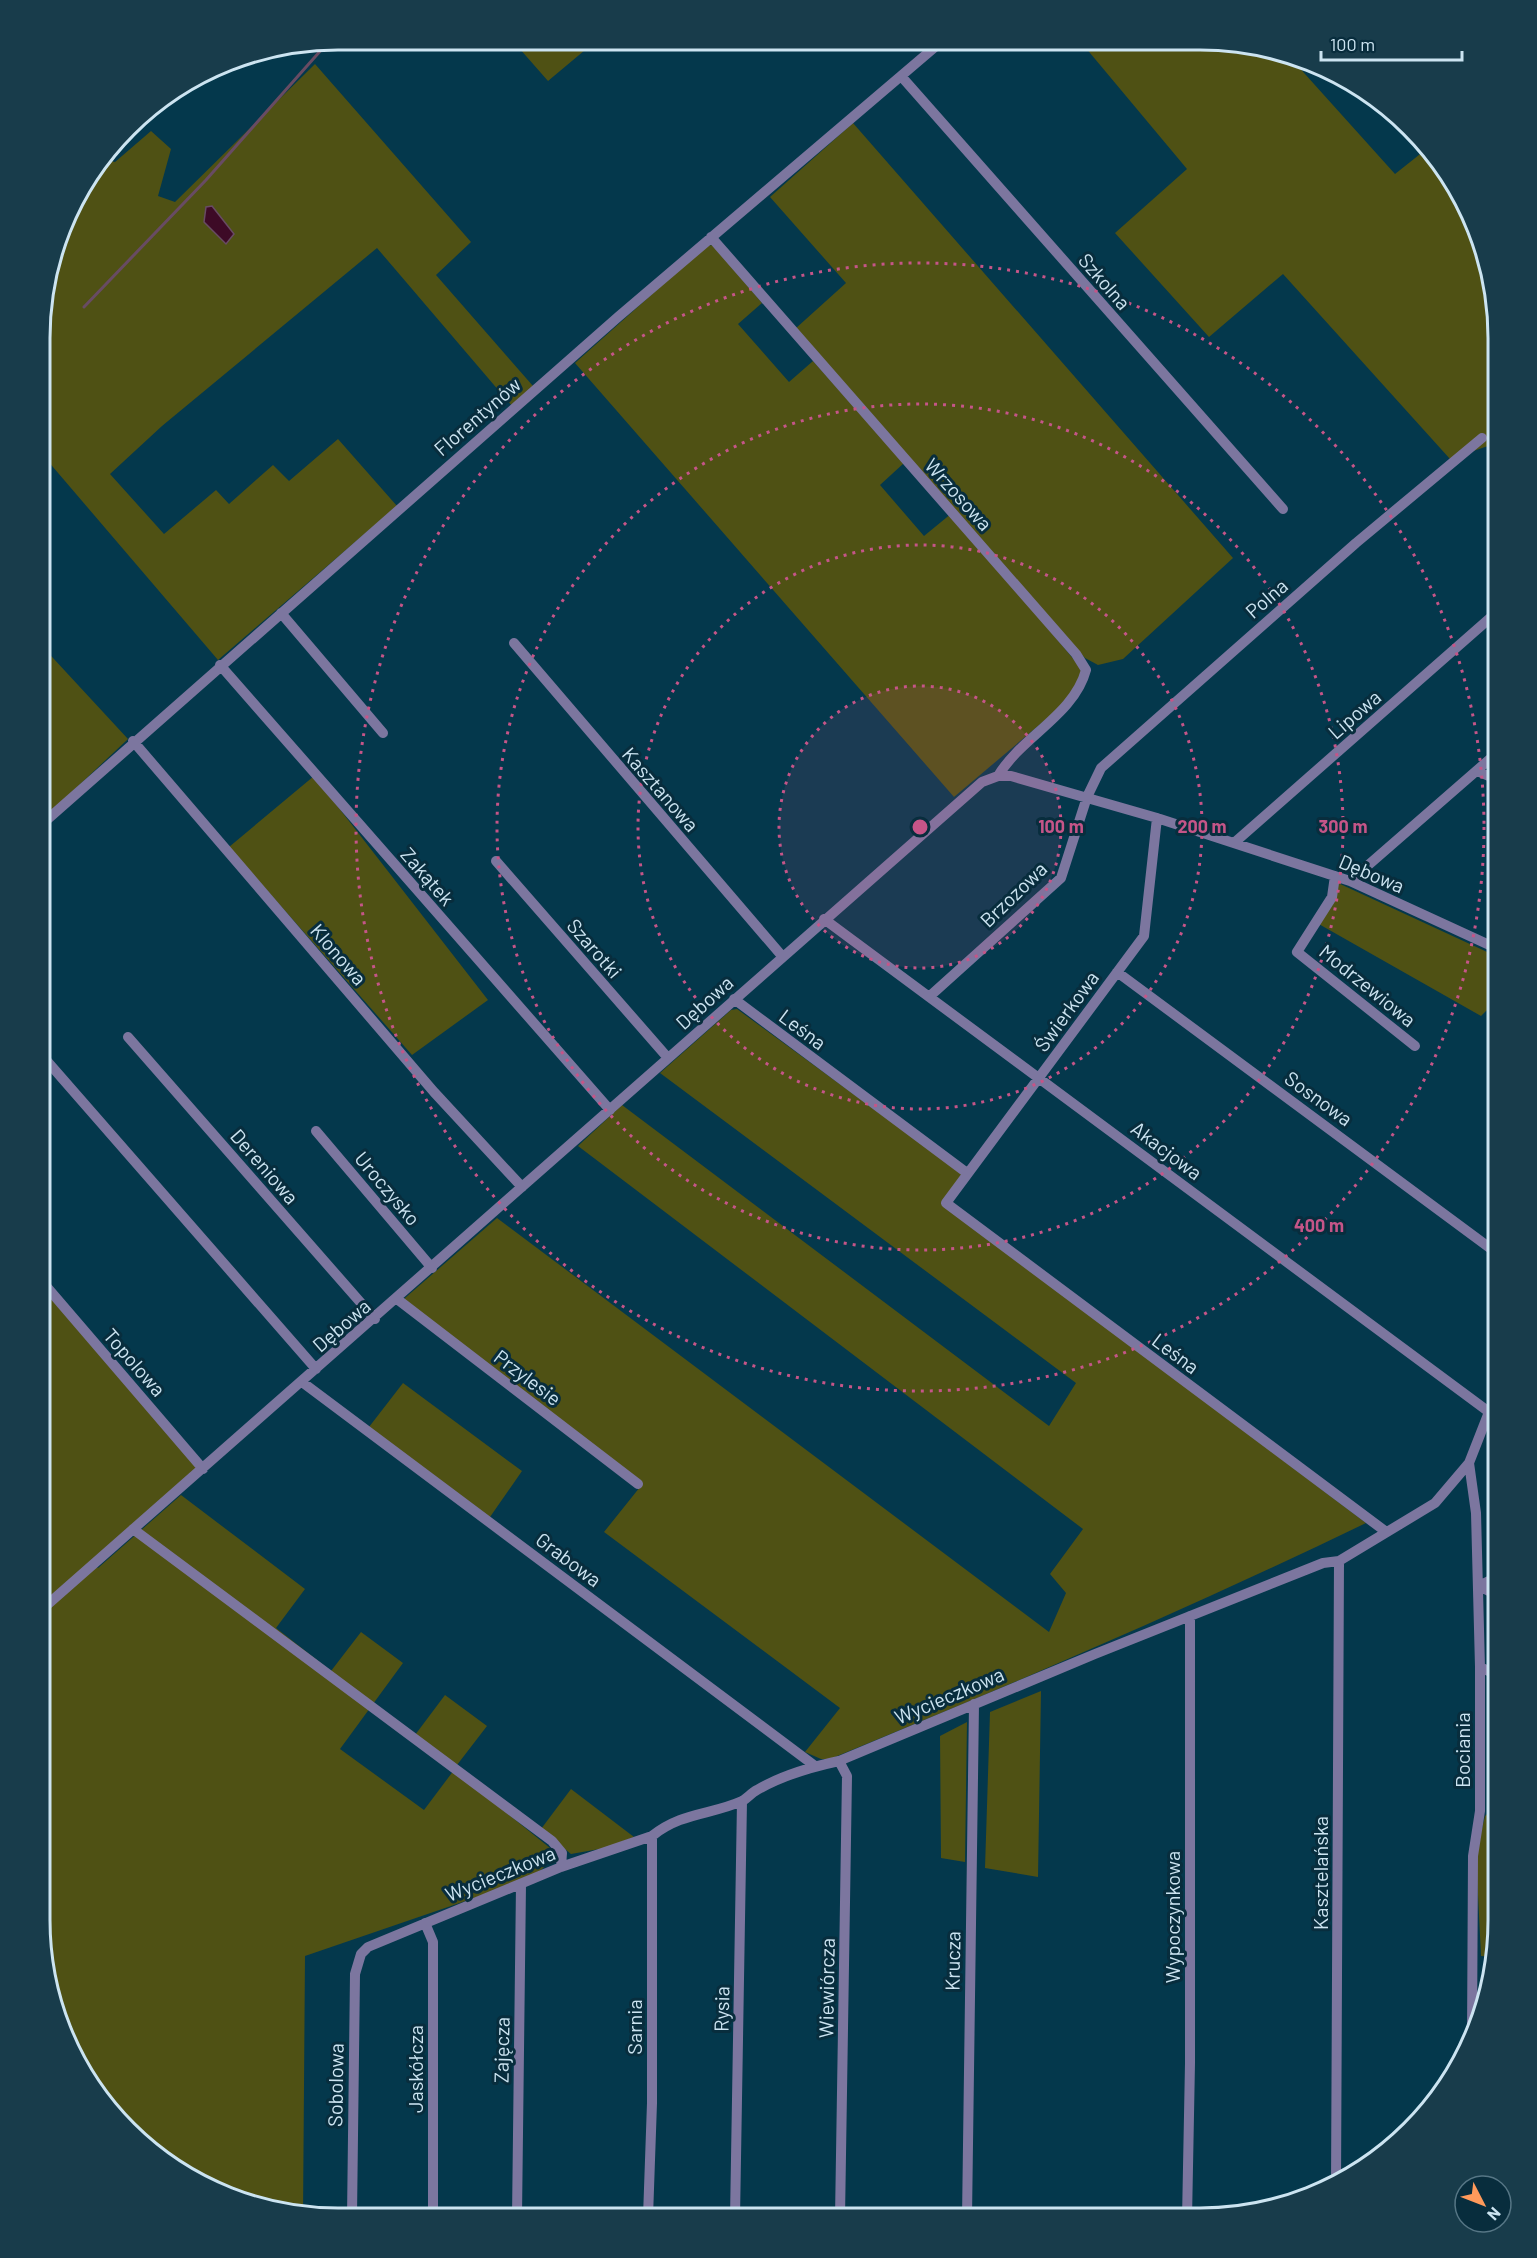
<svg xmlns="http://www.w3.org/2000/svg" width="1537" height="2258" font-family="Barlow,sans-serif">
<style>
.green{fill:#4f5114}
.water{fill:#3d0a26;stroke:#684b63;stroke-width:1.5}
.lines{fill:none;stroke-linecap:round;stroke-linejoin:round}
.stream{stroke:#684b63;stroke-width:3}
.street{stroke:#7c769f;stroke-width:10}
.ring{fill:none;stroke:#c55588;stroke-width:3;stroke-dasharray:3 6}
.labels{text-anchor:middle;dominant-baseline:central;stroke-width:6;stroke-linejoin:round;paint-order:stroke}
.street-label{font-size:20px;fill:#cce4f1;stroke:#082d3d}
.rim{fill:none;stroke:#cce4f1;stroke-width:3}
.centre{fill:#c55588;stroke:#082d3d;stroke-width:3}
.ring-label{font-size:18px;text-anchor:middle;font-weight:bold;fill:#c55588;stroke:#082d3d;stroke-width:6;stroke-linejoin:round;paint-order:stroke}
</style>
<rect width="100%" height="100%" fill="#04384c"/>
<path class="green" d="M512 40H597L548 81Z
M1080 41 1239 42 1287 54 1395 174 1429 147C1441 166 1456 185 1467 205 1505 275 1498 363 1498 440L1488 446 1450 459 1283 274 1209 337 1115 233 1187 169Z
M315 64 471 242 436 275 533 386 512 406 377 248 162 426 110 474 164 534 216 490 229 504 273 465 289 481 338 439 397 506 218 660 41 453 42 298 79 188 103 159 115 162 151 131 171 149 158 196 175 202Z
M853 123 1233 558 1123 659 1098 665 1085 658 795 329 846 283 770 197Z
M713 245 762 303 738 324 789 382 813 361 904 463 880 485 924 536 952 513 1080 667 1082 676 1080 685 1051 715 954 797 575 363 706 246Z
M41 645 128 739 41 821Z
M314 776 488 1000 412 1055 229 847Z
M1338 883 1498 957V999L1481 1016 1317 923Z
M737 1009 964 1175 944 1204 1366 1523C1190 1608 1011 1685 830 1759H821L805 1752 840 1708 604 1532 640 1487 404 1302 405 1298 497 1218 1049 1632 1066 1593 1050 1574 1083 1529 578 1146 622 1105 1049 1426 1076 1383 660 1073 731 1010Z
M40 1283 200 1466 90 1562 98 1568 181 1495 305 1589 276 1628 331 1671 361 1632 403 1663 340 1749 424 1810 454 1770 550 1848C552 1869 534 1875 518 1883L305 1956 303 2217 223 2196 156 2158 101 2103 70 2052 45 1979 39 1921Z
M403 1383 522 1471 490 1517 369 1427Z
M1041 1691 1038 1877 985 1868 990 1712Z
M445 1695 487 1726 457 1765 415 1735Z
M967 1722 965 1862 941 1858 940 1736Z
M571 1789 634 1837 605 1848 571 1854 541 1829Z
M1497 1805V1941L1494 1957 1481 1956 1476 1854 1485 1816Z"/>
<path class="water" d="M212 206 234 234 226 244 204 222 206 207Z"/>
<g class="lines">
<path class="stream" d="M84 307 206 180 330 40"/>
<path class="street" d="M901 76 1283 509
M711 237 1076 654 1086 670C1074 715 1021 737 998 776
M281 613 383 733
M514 643 782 956
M220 665 610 1110
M133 741 434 1092 522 1187
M1477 771 1498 780
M1157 818 1144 936 946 1203 1385 1531
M41 825 618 317 942 41
M1234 843 1498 611
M496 861 668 1058
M1335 876 1332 897 1297 952 1415 1046
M1350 881 1498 752
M824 919 1489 1412
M1117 972 1498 1254
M930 996 1061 878 1087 797 1101 768 1356 543 1482 438
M734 999 967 1173
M128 1037 375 1319
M40 1053 316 1369
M316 1131 432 1268
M40 1279 203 1469
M397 1299 638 1484
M302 1382 815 1766
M1469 1463 1476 1513 1480 1667V1811L1473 1856 1472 2037
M133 1529 552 1841 562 1853 561 1867
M1497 1595 1479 1586 1497 1577
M39 1612 982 782 998 776H1011L1157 818 1350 881 1498 949
M1480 1667 1497 1675
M839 1761 847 1776 840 2218
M425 1923 433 1942V2217
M1336 2185 1339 1561
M352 2217 355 1974 361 1954 368 1947 561 1867 652 1836C682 1812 711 1815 742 1801 747 1799 751 1793 757 1790 781 1776 811 1767 839 1761L1095 1654 1323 1563 1339 1561 1435 1503 1469 1463 1489 1412 1498 1400
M517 2217 521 1884
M648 2217 652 2103V1836
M735 2218 742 1801
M967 2218 974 1704
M1187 2219 1190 2063V1616"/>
</g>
<circle cx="920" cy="827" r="141" fill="#c55588" fill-opacity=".12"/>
<g class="ring">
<circle cx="920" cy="827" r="141"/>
<circle cx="920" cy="827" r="282"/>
<circle cx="920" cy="827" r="423"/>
<circle cx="920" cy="827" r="564"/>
</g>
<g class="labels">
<g class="street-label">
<text transform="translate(1105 281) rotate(49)">Szkolna</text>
<text transform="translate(477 416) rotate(-41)">Florentynów</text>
<text transform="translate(959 494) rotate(48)">Wrzosowa</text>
<text transform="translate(1266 598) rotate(-41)">Polna</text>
<text transform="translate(1354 714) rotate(-41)">Lipowa</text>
<text transform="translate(661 789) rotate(49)">Kasztanowa</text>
<text transform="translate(1372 873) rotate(23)">Dębowa</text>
<text transform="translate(428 876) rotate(49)">Zakątek</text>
<text transform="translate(1013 894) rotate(-44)">Brzozowa</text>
<text transform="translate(595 948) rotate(49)">Szarotki</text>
<text transform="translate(339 954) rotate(49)">Klonowa</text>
<text transform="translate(1368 985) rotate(39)">Modrzewiowa</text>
<text transform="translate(704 1002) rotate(-42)">Dębowa</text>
<text transform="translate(1066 1011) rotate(-54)">Świerkowa</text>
<text transform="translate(803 1029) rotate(37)">Leśna</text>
<text transform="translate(1319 1098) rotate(36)">Sosnowa</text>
<text transform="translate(1167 1150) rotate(37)">Akacjowa</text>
<text transform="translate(265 1166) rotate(49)">Dereniowa</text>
<text transform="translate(388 1188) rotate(50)">Uroczysko</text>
<text transform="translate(341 1325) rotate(-41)">Dębowa</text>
<text transform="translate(1176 1353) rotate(37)">Leśna</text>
<text transform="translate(135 1362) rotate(49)">Topolowa</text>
<text transform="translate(528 1377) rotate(37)">Przylesie</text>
<text transform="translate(569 1559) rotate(37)">Grabowa</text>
<text transform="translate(949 1695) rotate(-23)">Wycieczkowa</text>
<text transform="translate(1462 1750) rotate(-90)">Bociania</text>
<text transform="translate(500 1873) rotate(-22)">Wycieczkowa</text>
<text transform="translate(1320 1873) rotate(-90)">Kasztelańska</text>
<text transform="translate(1172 1917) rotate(-90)">Wypoczynkowa</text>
<text transform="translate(952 1961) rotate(-89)">Krucza</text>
<text transform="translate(826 1988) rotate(-89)">Wiewiórcza</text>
<text transform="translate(721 2009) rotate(-89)">Rysia</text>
<text transform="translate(634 2027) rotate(-90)">Sarnia</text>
<text transform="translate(501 2050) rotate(-89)">Zajęcza</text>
<text transform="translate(415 2069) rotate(-90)">Jaskółcza</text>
<text transform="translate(335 2085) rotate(-89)">Sobolowa</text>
</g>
</g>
<path d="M0 0H1537V2258H0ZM338 50H1200A288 288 0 0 1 1488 338V1920A288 288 0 0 1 1200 2208H338A288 288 0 0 1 50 1920V338A288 288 0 0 1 338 50Z" fill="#183c4b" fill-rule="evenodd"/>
<path class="rim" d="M338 50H1200A288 288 0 0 1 1488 338V1920A288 288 0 0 1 1200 2208H338A288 288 0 0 1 50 1920V338A288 288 0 0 1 338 50Z"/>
<circle cx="920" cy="827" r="9" class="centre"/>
<g class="ring-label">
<text x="1061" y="833">100 m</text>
<text x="1202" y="833">200 m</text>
<text x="1343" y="833">300 m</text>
<text x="1319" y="1232">400 m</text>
</g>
<g transform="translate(1483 2204) rotate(132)"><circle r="28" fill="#082d3d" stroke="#567685" stroke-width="1.5"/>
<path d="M0-4.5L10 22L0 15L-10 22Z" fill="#ff9a5b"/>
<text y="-9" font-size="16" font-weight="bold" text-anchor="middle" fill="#cce4f1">N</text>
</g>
<path d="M1321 51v9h141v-9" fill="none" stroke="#cce4f1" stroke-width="3"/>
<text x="1330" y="51" font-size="18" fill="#cce4f1" stroke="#082d3d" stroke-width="4.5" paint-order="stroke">100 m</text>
</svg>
